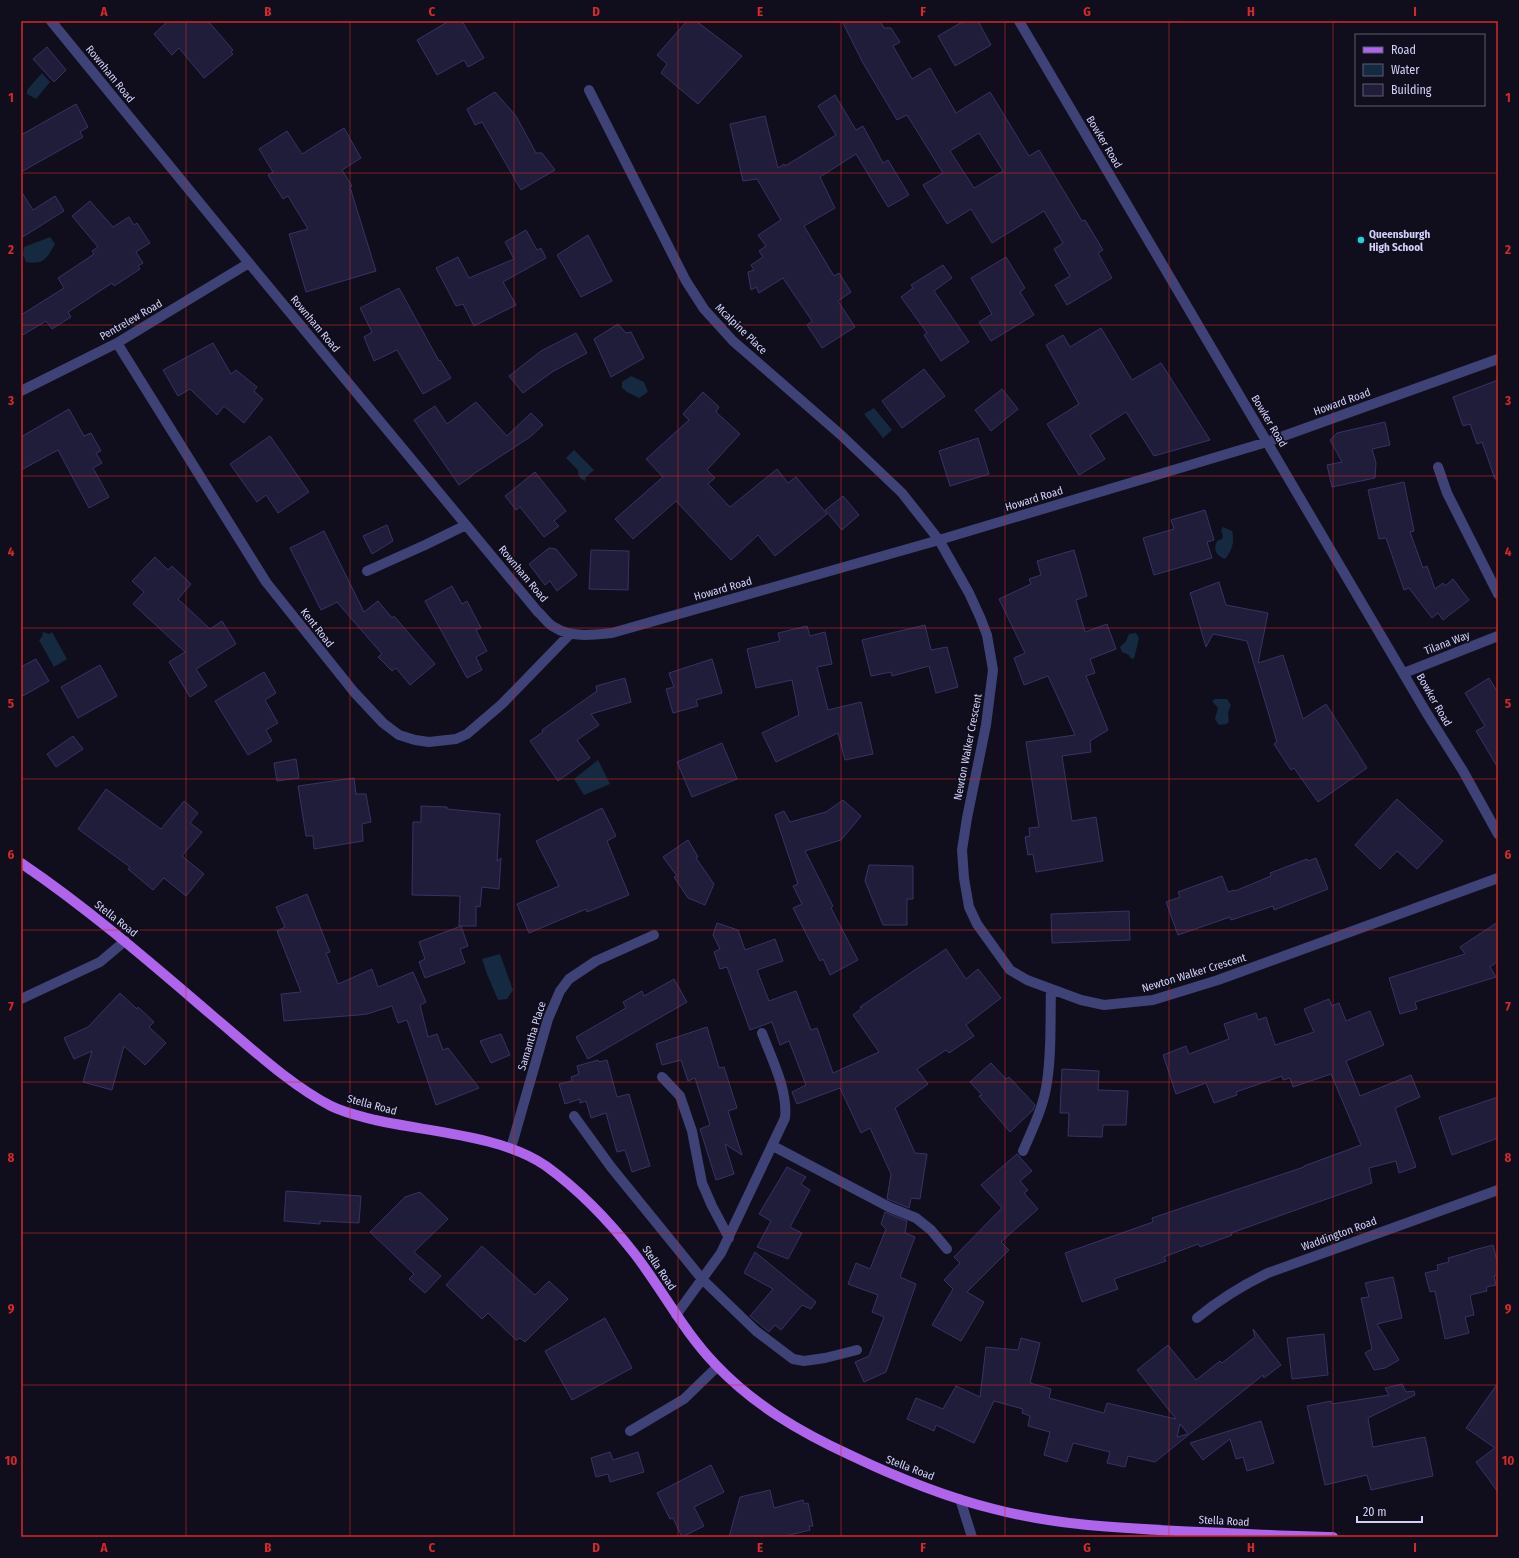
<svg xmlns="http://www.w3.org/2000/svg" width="1519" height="1558" font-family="'Fira Sans Condensed',sans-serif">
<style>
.water{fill:#152940}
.building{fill:#201d3b;stroke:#383264;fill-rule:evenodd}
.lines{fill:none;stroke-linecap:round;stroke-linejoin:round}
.minor{stroke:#3f4276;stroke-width:10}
.major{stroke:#ae65eb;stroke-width:10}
.grid{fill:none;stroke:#d62828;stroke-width:1;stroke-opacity:0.55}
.poi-dot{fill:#1dd5d8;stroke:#100e1d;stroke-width:1.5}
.labels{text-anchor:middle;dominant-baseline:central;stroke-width:3.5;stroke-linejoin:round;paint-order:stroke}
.street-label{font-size:11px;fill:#d1d0f9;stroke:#100e1d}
.poi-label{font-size:11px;font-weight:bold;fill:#d1d0f9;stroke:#100e1d;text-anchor:start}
.neatline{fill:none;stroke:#d62828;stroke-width:1.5}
.grid-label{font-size:13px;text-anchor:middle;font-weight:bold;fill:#d62828}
</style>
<rect width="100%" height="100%" fill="#100e1d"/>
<path class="water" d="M42 73 50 82 36 99 27 94V90Z
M50 237 55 244C47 258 44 265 26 262L23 255 24 247Z
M631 376 644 382 648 392 639 398 627 392 622 388V382Z
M874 408 892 430 883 438 864 414Z
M574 450 594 470 586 477 585 481C580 479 578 476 578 470L566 458Z
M1223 527 1232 531C1235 541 1232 551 1225 559 1216 556 1213 550 1217 541L1222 539 1223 535 1221 531Z
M43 632 49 634 52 632 67 659 54 667 39 640 42 637Z
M1136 633 1139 638 1134 659 1130 658 1129 655 1122 652 1120 647 1126 641 1129 634Z
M1215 699H1227L1231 705 1228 713 1229 722 1226 724 1219 725 1215 719 1218 708 1212 701Z
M598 760 610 784 584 795 574 779Z
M500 954 513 990 507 999 498 1000 487 974 482 959Z"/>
<path class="building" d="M168 21H208L233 50 231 52 233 54 204 78 179 48 172 55 154 34Z
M449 21H462L484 58 468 67 464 60 437 75 417 40Z
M687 21H696L742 56 698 104 661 73 667 64 657 55Z
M842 21H880L884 28H891L900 42 893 46 912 79 930 68 956 113 990 92 1029 156 1039 150 1082 221 1085 220 1103 250 1098 253 1112 278 1067 305 1055 285 1070 276 1054 249 1063 243 1044 211 992 243 971 209 947 224 923 185 943 173 907 115 897 120 863 63ZM979 133 1003 171 974 188 950 151Z
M964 21H978L991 45 955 66 938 36Z
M47 47 66 70 54 82 33 59Z
M495 92 516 116 536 153H542L555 170 521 190 482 122 475 125 467 109Z
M835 95 856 130 863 126 883 163 888 160 909 195 888 207 856 154 820 177 835 208 804 226 834 276 839 273 851 292 838 301 855 327 822 348 807 325 812 321 783 278 759 293 756 287 751 290 748 272 754 270 751 265 763 257 759 251 766 246 758 235 781 220 757 179 743 181 730 124 765 116 778 168 784 164 785 166 836 135 818 106Z
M76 104 88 127 80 132 83 137 21 172V135Z
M344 128 361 158 342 170 352 186 350 187 376 271 306 292 289 234 308 229 288 196 283 199 268 175 273 172 259 149 287 131 302 154Z
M21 191 33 210 55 196 64 211 21 238Z
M90 201 113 227 129 217 134 225 137 223 150 243 136 252 143 263 138 266 140 269 114 286 112 283 68 312 71 317 52 329 46 321 21 336V315L64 288 58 278 94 254 92 251 98 247 72 216Z
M526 230 537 250 541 248 546 258 503 282 516 305 474 326 463 304 456 306 436 268 458 257 469 278 514 259 505 242Z
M588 235 612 281 581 297 557 255Z
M1006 257 1025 288 1020 292 1034 315 991 341 979 322 992 314 971 278Z
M943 265 952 278 934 291 969 342 941 361 924 335 927 333 901 297 913 288 911 285Z
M399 288 439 361 440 360 451 378 423 394 397 350 374 361 364 337 372 332 360 308Z
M618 324 626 333 631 332 644 358 611 377 594 339Z
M1101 328 1132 380 1161 363 1210 440 1154 456 1126 412 1090 435 1105 459 1079 475 1047 424 1079 404 1046 345 1063 335 1070 347Z
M576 333 587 353 552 372 523 393 509 376 541 351Z
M213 343 231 374 236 370 257 387 254 391 263 399 244 423 224 406 217 415 190 389 178 396 163 370Z
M924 369 945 396 902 428 882 401Z
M1498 380V478L1495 479 1482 442 1477 444 1470 424 1463 426 1453 397Z
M1002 389 1018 409 991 431 975 410Z
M703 392 719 407 716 412 740 434 707 470 715 478 708 484 730 507 777 469 788 483 796 477 827 514 775 556 758 535 731 560 676 501 633 539 615 519 663 477 646 459 689 420 683 414Z
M476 402 507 436 531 413 543 425 530 437 472 475V476L459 485 414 420 435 406 447 424Z
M69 409 84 436 91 433 101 451 96 453 102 463 93 468 109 497 89 508 58 450 21 470V437Z
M1385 422 1390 445 1372 449 1376 463 1375 478 1332 487 1327 465 1342 462 1330 440 1337 433Z
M270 436 309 492 278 513 266 495 257 502 230 464Z
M978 438 989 474 950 486 939 451Z
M535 472 566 511 554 521 559 526 544 537 520 507 516 510 505 496Z
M1404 482 1414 531 1410 532 1423 568 1427 566 1435 589 1443 583 1445 586 1453 579 1469 600 1443 620 1438 613 1432 618 1409 588 1404 590 1386 538 1379 539 1368 490Z
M843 496 859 515 842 530 825 510Z
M1205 510 1214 540 1207 542 1212 558 1154 575 1143 538 1174 529 1171 520Z
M387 525 393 541 372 554 363 536Z
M324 531 364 612 378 601 392 618 394 616 435 664 410 685 396 668 392 671 378 657 382 654 337 602 321 610 290 548Z
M549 548 556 549 577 575 557 591 550 581 545 585 529 564Z
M591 550 629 551 628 590 589 589Z
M1074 550 1087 596 1076 600 1085 632 1107 624 1116 649 1090 659 1095 673 1086 676 1108 730 1090 741 1091 752 1062 756 1072 821 1096 817 1103 861 1036 872 1033 854 1028 855 1025 837 1030 836 1029 828 1039 827 1026 742 1075 735 1048 676 1024 685 1014 658 1025 653 999 599 1031 584 1029 579 1041 575 1037 561Z
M155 557 168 570 172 566 191 584 178 599 210 629 222 621 236 644 196 669 207 686 190 697 169 662 185 652 133 604 144 592 132 581Z
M1219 582 1226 605 1268 613 1258 663 1283 655 1303 719 1326 704 1367 768 1318 802 1294 768 1291 770 1274 744 1277 742 1247 641 1213 634 1206 647 1190 593Z
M452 586 462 604 467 601 481 628 476 630 487 651 476 657 482 670 467 678 425 601Z
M925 625 931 650 947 647 958 687 936 693 929 666 892 676 891 672 871 676 862 640Z
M807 626 810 636 825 632 832 664 817 667 828 710 861 702 873 754 845 760 838 733 776 762 762 733 799 715 792 680 756 688 747 649 780 641 778 633Z
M36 659 49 681 21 697V667Z
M712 659 722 693 696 700 698 706 673 713 666 689 674 687 669 673Z
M100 665 117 696 78 718 61 687Z
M264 672 276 693 265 700 278 723 266 730 272 741 248 755 215 701Z
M625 678 631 702 591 714 599 725 577 740 590 758 558 781 530 741 543 732 542 730 597 691 596 686Z
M1489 678 1498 693V768L1476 731 1485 726 1465 693Z
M73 736 83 749 56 767 47 754Z
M722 743 737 779 692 797 677 762Z
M296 759 299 778 277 781 274 763Z
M354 778 356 794H366L371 822 362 824 363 841 314 849 313 836H306L298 786Z
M106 789 161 829 184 801 198 813 190 823 202 832 182 856 204 874 186 896 164 878 153 890 128 869 130 867 78 829Z
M1397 799 1443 841 1417 869 1397 851 1380 869 1355 845Z
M843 800 861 816 841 840 805 851 833 906 831 908 858 960 830 975 823 959 820 961 793 908 802 904 793 886 798 884 775 815 784 811 790 822 826 812Z
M421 806 447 807V809L500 814 497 861 501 858 499 889 482 887 480 907 476 906V926H459L460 896 412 895 413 822H421Z
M602 808 616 836 607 841 629 895 587 912 586 909 529 933 517 904 559 886 536 841Z
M688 840 698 857 696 858 714 884 705 905 688 898 674 877 677 876 663 857Z
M1316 858 1328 889 1274 910 1273 906 1231 920 1230 917 1178 935 1166 902 1180 897 1178 892 1222 876 1228 892 1234 890 1235 891 1271 876 1270 873 1307 859 1308 861Z
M869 865 913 866V899H907V925H883L865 881Z
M307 894 330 952 326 953 338 984 372 969 378 987 413 972 426 1002 420 1005 428 1037 437 1034 443 1050 448 1048 479 1088 436 1105 407 1020 398 1023 392 1006 367 1014 358 1015 284 1021 281 994 301 992 277 931 285 927 276 907Z
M1129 911 1130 940 1052 943 1051 914Z
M1498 922V961L1490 967 1496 977 1415 1002 1417 1009 1400 1014 1389 978 1465 954 1460 947Z
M717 923 738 930 745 950 775 939 783 961 757 970 769 1001 796 991 811 1030 817 1028 833 1073 879 1052 853 1015 862 1008 860 1007 946 949 966 979 978 969 1001 998 966 1025 974 1036 949 1053 946 1050 917 1069 928 1084 895 1108 915 1153 927 1154 920 1199 911 1198 909 1208 887 1199 891 1174 870 1128 861 1133 840 1088 797 1104 792 1092 806 1085 789 1041 780 1045 772 1022 750 1030 727 967 720 969 714 952 720 949 713 935Z
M461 926 468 946 460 949 465 963 425 978 419 962 425 959 419 942Z
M674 979 687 1002 588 1059 576 1037 626 1008 623 1002 642 991 644 996Z
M120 993 137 1009 138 1007 154 1022 149 1027 166 1043 145 1065 124 1046 112 1090 83 1082 92 1051 74 1059 64 1038 88 1027Z
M1329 999 1332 1006 1339 1003 1346 1021 1370 1011 1384 1045 1346 1061 1360 1096 1411 1075 1420 1097 1395 1108 1416 1167 1399 1173 1396 1161 1369 1168 1372 1183 1231 1233 1232 1235 1200 1247 1198 1244 1164 1257 1166 1261 1114 1279 1118 1289 1082 1302 1065 1253 1153 1222 1152 1218 1304 1167V1166L1361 1145 1331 1074 1293 1087 1290 1078 1283 1080 1282 1076 1236 1092 1237 1095 1214 1103 1206 1083 1176 1094 1163 1055 1186 1046 1189 1054 1229 1039 1224 1024 1256 1013 1258 1020 1266 1017 1275 1045 1314 1032 1304 1009Z
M707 1027 719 1068 724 1067 737 1108 728 1111 742 1155 725 1144 734 1174 716 1180 700 1129 710 1125 695 1078 688 1081 681 1060 662 1065 656 1044Z
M501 1034 510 1055 491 1063 480 1041Z
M598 1060 599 1062 607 1060 617 1097 629 1094 650 1166 632 1172 625 1150 617 1152 606 1113 591 1118 586 1101 580 1103V1099L565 1104 559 1084 572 1081 571 1077 579 1074 577 1066Z
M991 1063 1006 1079 1009 1077 1035 1105 1033 1110 1010 1132 979 1096 982 1095 970 1082Z
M1062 1069 1099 1071 1098 1090 1128 1091 1126 1125H1103L1102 1137 1068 1136 1069 1113H1060Z
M1498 1097V1138L1452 1155 1439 1117Z
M1017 1154 1032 1171 1020 1181 1028 1190 1024 1193 1038 1209 1001 1242 1009 1250 967 1292 984 1302 961 1341 932 1325 953 1289 944 1280 960 1263 954 1257 1002 1208 981 1185Z
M787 1167 806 1177 801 1184 810 1190 790 1227 802 1233 788 1259 757 1247 771 1221 759 1214Z
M286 1191 361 1196 359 1223 320 1221V1224L284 1221Z
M420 1192 448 1219 414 1252 441 1276 425 1293 409 1279 414 1274 370 1232 405 1197Z
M885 1212 907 1221 905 1233 915 1237 900 1277 916 1284 886 1372 864 1382 855 1362 869 1356 884 1317 872 1312 878 1295 848 1284 856 1263 870 1269 886 1229 881 1224Z
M1493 1245 1498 1265V1275L1494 1276 1496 1285 1486 1287 1487 1291 1470 1295 1474 1315 1465 1317 1469 1333 1445 1339 1435 1291 1430 1292 1425 1273 1438 1270 1437 1265 1449 1262 1448 1258 1470 1252V1251Z
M482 1246 535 1295 549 1281 568 1299 525 1342 520 1338 516 1340 488 1313 482 1319 446 1285Z
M755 1252 816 1302 811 1309 802 1305 781 1330 775 1325 769 1332 750 1316 773 1289 744 1273Z
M1393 1277 1402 1318 1377 1324 1399 1360 1385 1368 1374 1370 1365 1353 1372 1349 1361 1298 1369 1297 1365 1283Z
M605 1318 632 1368 572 1400 545 1351Z
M1253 1329 1281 1365 1264 1378 1263 1375 1155 1462 1128 1456 1125 1467 1107 1463 1110 1452 1073 1443 1067 1462 1044 1455 1050 1432 1028 1426 1030 1416 1022 1413 1023 1409 994 1401 974 1443 936 1425 934 1431 907 1419 916 1398 943 1409 956 1386 980 1397 986 1347 1018 1350 1021 1338 1040 1343 1030 1383 1051 1389 1049 1398 1104 1413 1107 1403 1176 1419 1137 1370 1168 1345 1196 1380 1220 1361 1222 1363 1255 1337ZM1180 1424 1188 1434 1177 1437Z
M1324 1334 1328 1375 1292 1379 1287 1338Z
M1498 1383V1492L1476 1462 1495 1448 1466 1428Z
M1402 1384 1406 1392 1414 1391 1415 1395 1368 1418 1373 1447 1425 1437 1433 1476 1371 1490 1367 1475 1325 1485 1307 1406 1331 1401 1332 1404 1389 1395 1385 1388Z
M1261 1421 1274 1463 1247 1471 1243 1457 1236 1459 1230 1439 1203 1460 1190 1443Z
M610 1452 613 1460 638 1452 644 1472 610 1482 608 1474 596 1477 591 1458Z
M711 1465 724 1492 694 1507 704 1526 682 1537 673 1518 670 1519 657 1493Z
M770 1490 774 1508 803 1500 804 1504 808 1503 813 1526H809L810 1530 782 1537H729L740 1497Z"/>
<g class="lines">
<path class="minor" d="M51 21 249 263 538 612C543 616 548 624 554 627 571 638 593 635 612 633L939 540 1267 442 1498 359
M1019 21 1426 712 1463 771 1498 834
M589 90 686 281 704 309 733 341 841 435 902 493 939 540 969 593 980 617 987 635 993 670 986 725 967 818 962 850 964 878 969 907 977 924 1010 970 1027 980 1081 1000 1104 1005 1153 1000 1218 980 1498 878
M117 343 266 582 354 692 383 723 399 735 415 740 429 742 456 739 467 734 502 704 570 634
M21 391 117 343 249 263
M1438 467 1447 493 1498 594
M367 571 425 545 466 525
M1404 673 1498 636
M21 999 100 962 125 941
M662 1077 680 1096 692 1131 702 1183 712 1206 729 1238
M574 1116 611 1167 702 1279 756 1331 793 1359 804 1361 825 1358 857 1350
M773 1146 889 1207 916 1218 931 1230 947 1249
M511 1148 548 1019 560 991 569 979 596 961 654 935
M1023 1151C1032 1130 1042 1110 1046 1088 1052 1056 1050 1022 1051 990
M676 1315 721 1253 785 1118C788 1090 772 1060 762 1033
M1197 1318C1220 1299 1241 1286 1268 1273L1498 1190
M630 1431 684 1399 717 1367
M960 1499 972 1537"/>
<path class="major" d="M21 863C89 909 152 964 214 1017 250 1047 290 1085 331 1106 345 1113 360 1116 375 1120 428 1132 501 1135 546 1166 579 1190 609 1221 634 1253 662 1289 683 1331 716 1365 754 1405 800 1432 850 1455 896 1477 945 1497 994 1509 1055 1525 1117 1528 1178 1531 1230 1533 1281 1536 1333 1537"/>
</g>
<path class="grid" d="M186 21V1537M350 21V1537M514 21V1537M678 21V1537M841 21V1537M1005 21V1537M1169 21V1537M1333 21V1537M21 173H1498M21 325H1498M21 476H1498M21 628H1498M21 779H1498M21 930H1498M21 1082H1498M21 1233H1498M21 1385H1498"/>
<circle class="poi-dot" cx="1361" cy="240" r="4"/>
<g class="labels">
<g class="street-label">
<text transform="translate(110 74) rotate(51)">Rownham Road</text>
<text transform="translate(1104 142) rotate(59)">Bowker Road</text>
<text transform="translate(131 320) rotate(-30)">Pentrelew Road</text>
<text transform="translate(315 324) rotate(50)">Rownham Road</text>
<text transform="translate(741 329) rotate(44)">Mcalpine Place</text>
<text transform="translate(1342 402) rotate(-20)">Howard Road</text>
<text transform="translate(1269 421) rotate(59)">Bowker Road</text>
<text transform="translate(1034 499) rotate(-17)">Howard Road</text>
<text transform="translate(523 574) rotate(50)">Rownham Road</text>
<text transform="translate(723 589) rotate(-16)">Howard Road</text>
<text transform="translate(317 628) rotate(52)">Kent Road</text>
<text transform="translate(1447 643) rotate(-21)">Tilana Way</text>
<text transform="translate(1434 700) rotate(60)">Bowker Road</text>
<text transform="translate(968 747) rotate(-79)">Newton Walker Crescent</text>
<text transform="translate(116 919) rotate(38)">Stella Road</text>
<text transform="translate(1194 973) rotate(-17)">Newton Walker Crescent</text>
<text transform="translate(532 1036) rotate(-73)">Samantha Place</text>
<text transform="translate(372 1105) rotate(15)">Stella Road</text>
<text transform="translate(1339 1234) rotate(-20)">Waddington Road</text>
<text transform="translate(659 1268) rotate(56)">Stella Road</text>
<text transform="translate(910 1468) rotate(21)">Stella Road</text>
<text transform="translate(1224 1521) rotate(3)">Stella Road</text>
</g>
<g class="poi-label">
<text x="1369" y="234">Queensburgh<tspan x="1369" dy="13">High School</tspan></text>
</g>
</g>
<rect width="1519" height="1558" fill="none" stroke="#100e1d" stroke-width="44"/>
<rect x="1355" y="34" width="130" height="72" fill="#100e1d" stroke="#5d5c75"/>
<rect x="1363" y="47" width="20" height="6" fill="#ae65eb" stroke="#5d5c75"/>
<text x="1391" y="54" font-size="12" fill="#d1d0f9">Road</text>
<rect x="1363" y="64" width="20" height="12" fill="#152940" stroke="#5d5c75"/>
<text x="1391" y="74" font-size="12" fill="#d1d0f9">Water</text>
<rect x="1363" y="84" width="20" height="12" fill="#201d3b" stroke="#5d5c75"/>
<text x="1391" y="94" font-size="12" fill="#d1d0f9">Building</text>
<path d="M1357 1516v6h65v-6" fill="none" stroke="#d1d0f9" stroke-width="2"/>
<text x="1363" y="1516" font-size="12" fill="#d1d0f9" stroke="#100e1d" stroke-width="3" paint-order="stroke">20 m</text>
<rect x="22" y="22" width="1475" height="1514" class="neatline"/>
<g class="grid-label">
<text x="104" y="16">A</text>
<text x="268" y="16">B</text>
<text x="432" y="16">C</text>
<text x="596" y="16">D</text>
<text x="760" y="16">E</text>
<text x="923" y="16">F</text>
<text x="1087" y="16">G</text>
<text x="1251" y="16">H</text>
<text x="1415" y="16">I</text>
<text x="11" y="102">1</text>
<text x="1508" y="102">1</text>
<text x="11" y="254">2</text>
<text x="1508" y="254">2</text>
<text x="11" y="405">3</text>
<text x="1508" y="405">3</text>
<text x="11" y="556">4</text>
<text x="1508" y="556">4</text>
<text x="11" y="708">5</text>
<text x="1508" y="708">5</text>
<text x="11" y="859">6</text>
<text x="1508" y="859">6</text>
<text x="11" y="1011">7</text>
<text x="1508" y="1011">7</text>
<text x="11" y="1162">8</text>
<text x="1508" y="1162">8</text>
<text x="11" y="1313">9</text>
<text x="1508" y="1313">9</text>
<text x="11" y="1465">10</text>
<text x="1508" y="1465">10</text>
<text x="104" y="1552">A</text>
<text x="268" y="1552">B</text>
<text x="432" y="1552">C</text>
<text x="596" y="1552">D</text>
<text x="760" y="1552">E</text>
<text x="923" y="1552">F</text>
<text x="1087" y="1552">G</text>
<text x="1251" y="1552">H</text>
<text x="1415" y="1552">I</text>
</g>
</svg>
